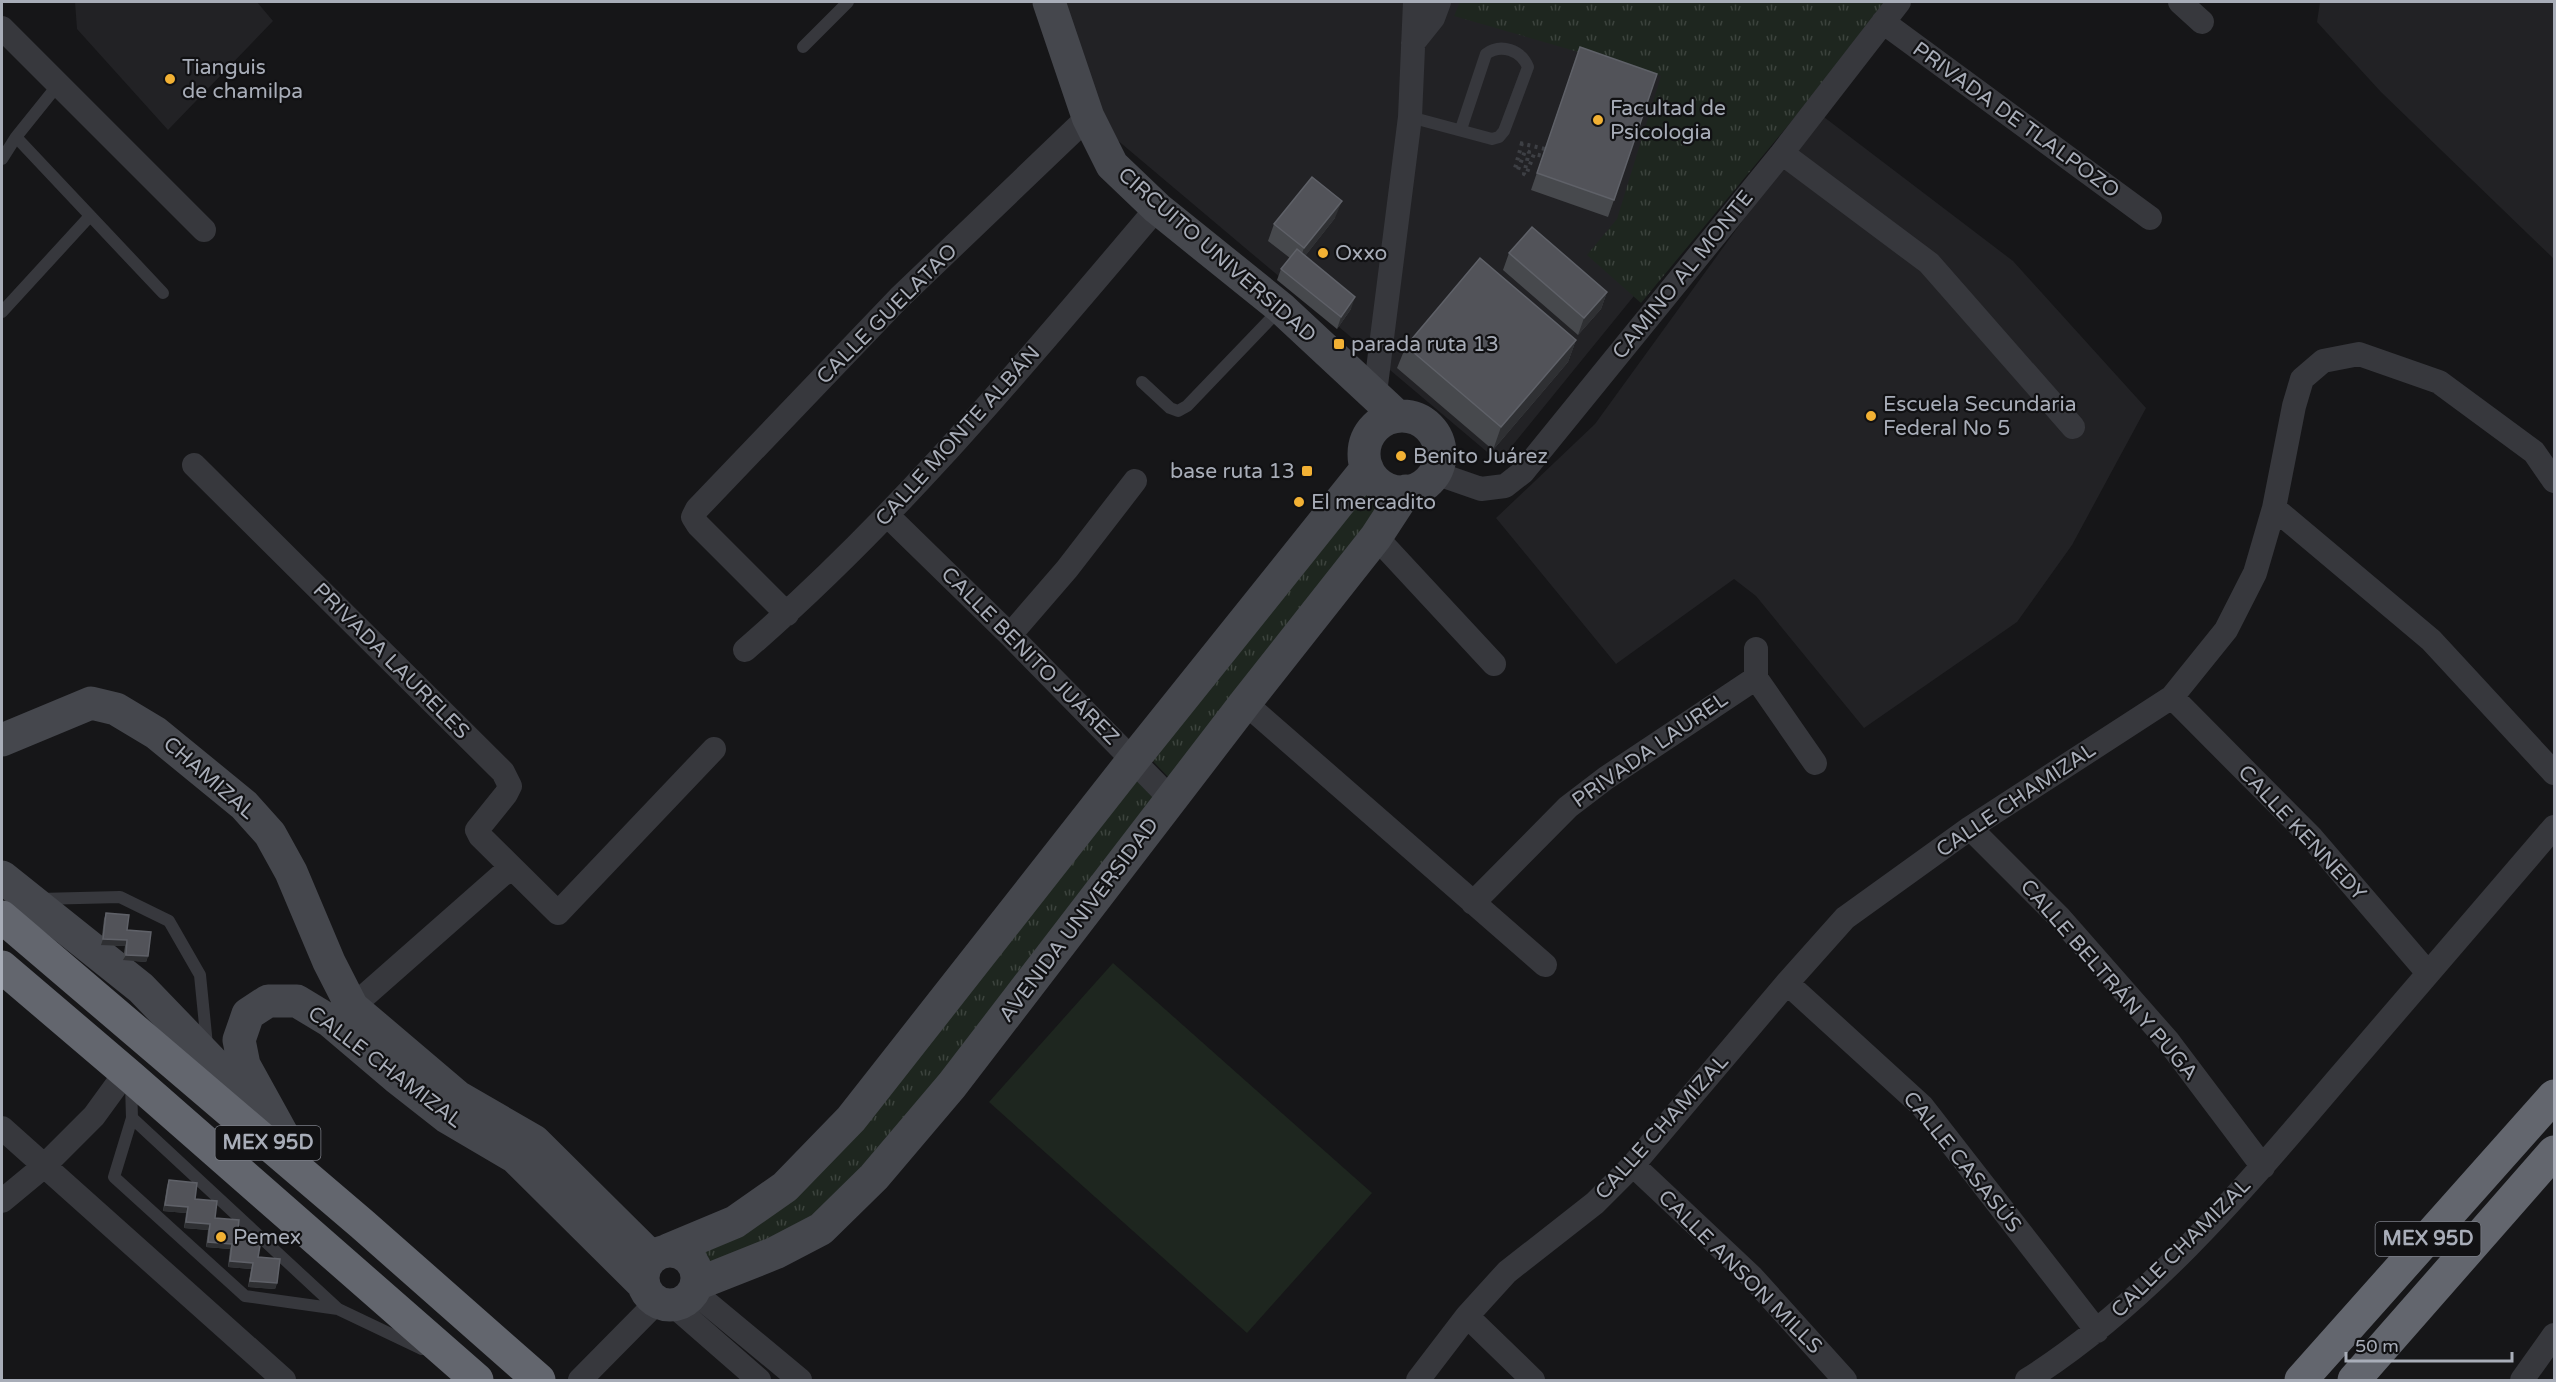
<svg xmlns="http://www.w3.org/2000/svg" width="2556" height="1382" font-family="'Varela Round',sans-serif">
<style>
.built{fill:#222225}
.grass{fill:url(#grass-tufts)}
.pitch{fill:#1e261f}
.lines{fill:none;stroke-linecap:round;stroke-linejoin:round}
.path{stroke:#3d3f44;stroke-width:4;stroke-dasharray:3 4.5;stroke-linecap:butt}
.lane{stroke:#37383d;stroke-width:12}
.street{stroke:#37383d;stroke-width:24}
.secondary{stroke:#45474d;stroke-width:33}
.highway{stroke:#63666e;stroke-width:33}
.wall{fill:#47494d}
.shaded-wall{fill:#2f3033}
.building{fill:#525359;stroke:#5f6168;stroke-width:1.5}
.poi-dot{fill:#f2b134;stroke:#111113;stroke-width:2}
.labels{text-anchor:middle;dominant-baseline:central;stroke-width:4.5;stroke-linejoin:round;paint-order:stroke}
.shield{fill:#111113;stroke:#7b7e86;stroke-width:1.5}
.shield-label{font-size:20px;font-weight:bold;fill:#a8adb8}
.poi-label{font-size:21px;fill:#a8adb8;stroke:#111113;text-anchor:start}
.street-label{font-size:21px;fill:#a8adb8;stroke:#111113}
</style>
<defs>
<pattern id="grass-tufts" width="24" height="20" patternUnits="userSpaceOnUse" patternTransform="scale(1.5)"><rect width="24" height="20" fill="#1e261f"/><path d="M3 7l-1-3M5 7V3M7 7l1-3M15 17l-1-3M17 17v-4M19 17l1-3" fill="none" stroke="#3c433d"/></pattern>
</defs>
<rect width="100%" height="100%" fill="#161618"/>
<path class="built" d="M75 2H257L273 21 168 130 77 29Z
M1062 2H1873L1499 462 1116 139 1105 123Z
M2320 2H2554V259L2381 92 2337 44 2317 22Z
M1820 114 2013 261 2146 408 2072 545 2017 622 1864 728 1756 596 1734 579 1616 664 1496 518 1595 424Z"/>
<path class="grass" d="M1460 2H1890L1641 303 1587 255 1617 219 1661 76 1454 16Z
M1364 482 1389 503 1171 780 1149 757Z
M1135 773 1161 802 888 1150 812 1225 708 1270 697 1246 785 1199Z"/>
<path class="pitch" d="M1113 963 1372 1193 1247 1333 989 1102Z"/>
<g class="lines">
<path class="path" d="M1520 143 1545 149
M1522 143 1515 168 1518 170 1525 151 1529 152 1524 174 1526 175 1534 154 1543 156"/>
<path class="lane" d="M803 47 848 2
M57 86 16 137 163 293
M1410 117 1492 139 1499 137 1504 131 1528 67C1521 50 1501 43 1486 54L1461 129
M2 159 16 137
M2 312 90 216
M1142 382 1170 408 1178 411 1187 406 1280 309
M39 899 120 897 169 921 200 975 207 1045
M131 1084 132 1118 114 1177 245 1296 338 1309
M132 1118 338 1309 422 1349"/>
<path class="street" d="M2180 2 2202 22
M1883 22 2150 218
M2 28 204 230
M1413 43 1433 18 1439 2
M1782 153 1929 263 2073 427
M1375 393 1410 117 1415 2
M194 465 503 772 510 786 506 794 477 830 480 836 558 913 714 749
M1435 473 1481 489 1505 486 1523 472 1782 153 1899 2
M2274 508 2431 640 2554 773
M887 515 1010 635 1171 799
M1376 537 1494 664
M787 614 698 525 693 517 697 509 899 298 1088 117
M1010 635 1067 569 1135 481
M1756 649V678L1815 763
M745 650C898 518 1027 361 1157 208
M2172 697 2312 838 2428 973
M1245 703 1545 965
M1970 828 2059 917 2168 1041 2263 1167
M1473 903 1568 807 1606 778 1756 678
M1787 983 1922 1106 2097 1331
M340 1015 352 1007 511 867
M2 1128 284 1380
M1633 1165 1752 1277 1845 1380
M2 1201 43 1167 94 1116 126 1072
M694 1292 800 1380
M673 1305 759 1380
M1467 1316 1533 1380
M580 1380 657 1302
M1418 1380 1467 1316 1507 1272 1595 1203 1633 1165 1787 983 1845 918 1970 828 2172 697 2226 630 2255 573 2274 508 2294 406 2302 379 2323 361 2359 354 2439 382 2534 452 2554 481
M2027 1380C2149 1303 2248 1184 2341 1075 2412 992 2483 909 2554 827
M2522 1380 2554 1335"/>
<path class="secondary" d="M1049 2 1088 117 1112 165 1157 208 1281 308 1397 416
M1364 454a38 38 0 1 1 76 0a38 38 0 1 1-76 0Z
M2 740 91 703 116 709 156 733 244 805 270 834 291 872 329 962 352 1007 458 1097 534 1141 651 1257
M2 877 141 988 252 1103
M286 1141 244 1065 239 1040 248 1014 268 1001H297L330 1021 396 1077 447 1117 515 1157 642 1283
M668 1250 735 1222 785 1187 851 1119 1133 760 1367 468
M643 1278a27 27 0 1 1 54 0a27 27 0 1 1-54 0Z
M697 1284 775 1253 821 1229 874 1177 952 1085 1245 703 1376 537 1406 491"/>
<path class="highway" d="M2 917 362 1224 539 1380
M2 967 131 1077 477 1380
M2301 1380 2554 1096
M2354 1380 2554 1152"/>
</g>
<path class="wall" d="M1574 64 1614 200 1608 217 1531 190Z
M1335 218 1305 256 1351 309 1337 329 1277 280 1281 269 1290 258 1268 241 1274 224Z
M1509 253 1607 292 1601 309 1578 335 1503 270Z
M1576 340 1568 362 1493 450 1397 368 1406 346Z
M106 913 127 930 148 956 146 962 123 960 125 946 101 945 104 919Z
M169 1180 195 1199 237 1238 258 1257 277 1283 275 1289 248 1287 251 1269 228 1267 230 1249 206 1247 208 1230 184 1228 186 1213 163 1211 167 1186Z"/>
<path class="shaded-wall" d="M1342 201 1335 218 1298 265 1304 248Z
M1607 292 1601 309 1578 335 1584 318Z
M1355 297 1351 309 1337 329 1341 317Z
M1576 340 1568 362 1493 450 1501 427Z
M103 939 127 940 125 946 101 945Z
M126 955 148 956 146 962 123 960Z
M165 1205 188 1207 186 1213 163 1211Z
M186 1222 210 1224 208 1230 184 1228Z
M208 1242 232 1244 230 1249 206 1247Z
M230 1261 253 1263 251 1269 228 1267Z
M250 1281 277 1283 275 1289 248 1287Z"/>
<path class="building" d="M1580 47 1657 74 1614 200 1537 173Z
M1312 177 1342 201 1304 248 1274 224Z
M1532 227 1607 292 1584 318 1509 253Z
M1297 249 1355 297 1341 317 1281 269Z
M1480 258 1576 340 1501 427 1406 346Z
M106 913 129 915 127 930 151 932 148 956 126 955 127 940 103 939Z
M169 1180 197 1183 195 1199 217 1201 215 1218 239 1220 237 1238 261 1240 258 1257 280 1259 277 1283 250 1281 253 1263 230 1261 232 1244 208 1242 210 1224 186 1222 188 1207 165 1205Z"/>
<g class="poi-dot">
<circle cx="170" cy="79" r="6"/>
<circle cx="1598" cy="120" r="6"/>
<circle cx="1323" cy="253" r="6"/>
<rect x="1333" y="338" width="12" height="12" rx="3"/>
<circle cx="1871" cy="416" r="6"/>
<circle cx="1401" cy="456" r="6"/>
<rect x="1301" y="465" width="12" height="12" rx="3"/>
<circle cx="1299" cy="502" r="6"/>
<circle cx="221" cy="1237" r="6"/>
</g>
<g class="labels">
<g class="shield">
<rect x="215.5" y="1126" width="105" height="34" rx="4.5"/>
<rect x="2375.5" y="1222" width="105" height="34" rx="4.5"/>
</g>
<g class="shield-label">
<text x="268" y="1143">MEX 95D</text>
<text x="2428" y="1239">MEX 95D</text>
</g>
<g class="poi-label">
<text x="182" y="67">Tianguis<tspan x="182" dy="24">de chamilpa</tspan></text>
<text x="1610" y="108">Facultad de<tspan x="1610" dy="24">Psicologia</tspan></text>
<text x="1335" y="253">Oxxo</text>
<text x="1351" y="344">parada ruta 13</text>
<text x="1883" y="404">Escuela Secundaria<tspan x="1883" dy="24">Federal No 5</tspan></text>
<text x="1413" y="456">Benito Juárez</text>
<text x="1295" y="471" text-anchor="end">base ruta 13</text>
<text x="1311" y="502">El mercadito</text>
<text x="233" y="1237">Pemex</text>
</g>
<g class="street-label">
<text transform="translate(2016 120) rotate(36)">PRIVADA DE TLALPOZO</text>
<text transform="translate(1217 255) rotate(41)">CIRCUITO UNIVERSIDAD</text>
<text transform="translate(1683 275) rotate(-51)">CAMINO AL MONTE</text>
<text transform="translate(887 314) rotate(-45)">CALLE GUELATAO</text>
<text transform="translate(958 436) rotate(-48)">CALLE MONTE ALBÁN</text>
<text transform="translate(1030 656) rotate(45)">CALLE BENITO JUÁREZ</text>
<text transform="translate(391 661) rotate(45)">PRIVADA LAURELES</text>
<text transform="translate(1650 750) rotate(-35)">PRIVADA LAUREL</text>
<text transform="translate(209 778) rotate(41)">CHAMIZAL</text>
<text transform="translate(2016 800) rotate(-34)">CALLE CHAMIZAL</text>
<text transform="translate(2302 833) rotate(47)">CALLE KENNEDY</text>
<text transform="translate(1079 920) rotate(-53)">AVENIDA UNIVERSIDAD</text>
<text transform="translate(2109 980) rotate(49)">CALLE BELTRÁN Y PUGA</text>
<text transform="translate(385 1067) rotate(37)">CALLE CHAMIZAL</text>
<text transform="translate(1662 1127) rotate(-48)">CALLE CHAMIZAL</text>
<text transform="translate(1962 1162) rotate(51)">CALLE CASASÚS</text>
<text transform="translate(2181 1248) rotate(-45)">CALLE CHAMIZAL</text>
<text transform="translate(1740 1272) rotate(45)">CALLE ANSON MILLS</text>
</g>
</g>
<rect width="2556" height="1382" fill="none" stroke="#a8adb8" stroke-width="6"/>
<path d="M2346 1352v9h166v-9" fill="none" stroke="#a8adb8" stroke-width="3"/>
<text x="2355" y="1352" font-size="18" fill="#a8adb8" stroke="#111113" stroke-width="4.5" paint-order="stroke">50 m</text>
</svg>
